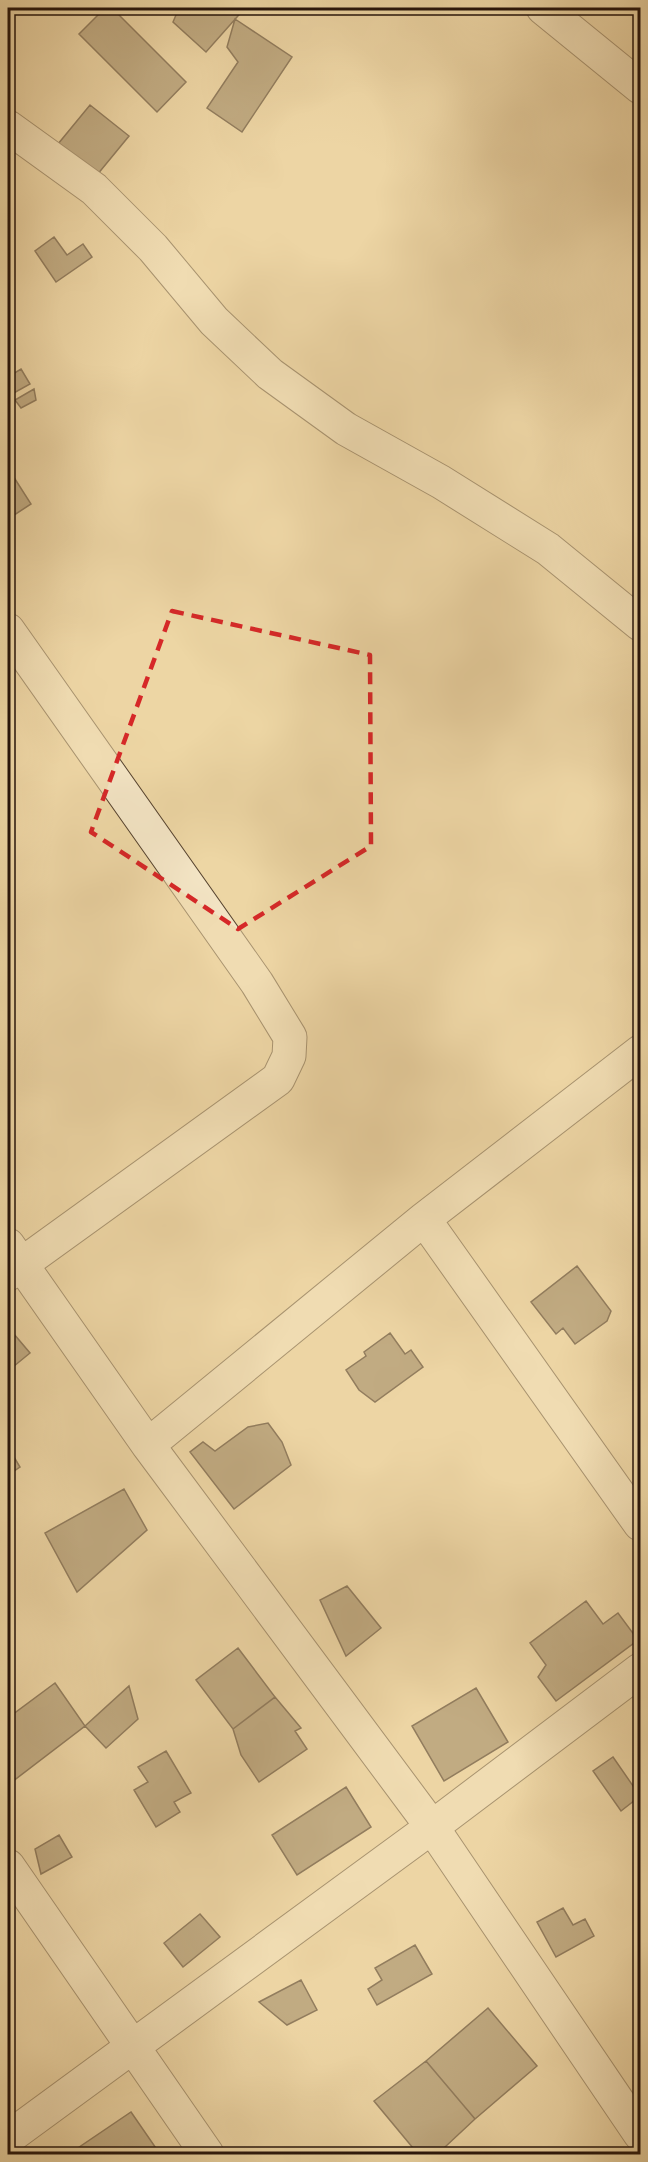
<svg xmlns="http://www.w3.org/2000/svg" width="648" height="2162" font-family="Vollkorn,serif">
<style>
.building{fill:#8d785a;stroke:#25130a;stroke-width:1.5}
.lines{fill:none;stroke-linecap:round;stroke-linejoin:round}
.street-casing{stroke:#574430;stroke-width:35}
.street{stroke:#f3e4c4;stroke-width:33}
.marked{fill:none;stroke:#d62828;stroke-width:4.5;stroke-dasharray:12 8;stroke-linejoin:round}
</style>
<rect width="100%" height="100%" fill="#edd6a4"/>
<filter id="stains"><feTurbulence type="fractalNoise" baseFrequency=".00333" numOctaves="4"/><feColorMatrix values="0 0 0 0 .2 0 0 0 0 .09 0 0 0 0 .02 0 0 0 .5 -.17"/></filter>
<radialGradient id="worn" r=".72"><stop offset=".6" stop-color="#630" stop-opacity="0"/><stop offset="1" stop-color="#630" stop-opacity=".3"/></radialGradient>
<path class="building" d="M105 8H112L186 82 157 112 79 34Z
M179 8H245L206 52 173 22Z
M235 19 292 57 242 132 207 108 238 62 227 47Z
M90 105 129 136 97 175 58 144Z
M54 237 67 255 83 244 92 257 56 282 35 251Z
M21 369 30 384 12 394 8 389V377Z
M34 389 36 400 21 408 15 400Z
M8 468 31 504 8 519Z
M577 1266 611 1311 607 1321 575 1344 563 1328 556 1334 531 1302Z
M8 1327 30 1353 8 1371Z
M390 1333 405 1354 411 1350 423 1367 375 1402 359 1390 346 1370 366 1356 364 1352Z
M268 1423 282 1442 291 1465 234 1509 190 1452 203 1442 215 1451 248 1427Z
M8 1447 20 1467 8 1475Z
M124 1489 147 1530 77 1592 45 1533Z
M347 1586 381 1628 346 1656 320 1600Z
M586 1601 603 1624 618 1613 638 1640 556 1701 538 1677 546 1665 530 1643Z
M238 1648 275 1697 233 1729 196 1680Z
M55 1683 85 1726 8 1785V1718Z
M129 1686 138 1719 106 1748 85 1726Z
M476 1688 508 1742 444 1781 412 1726Z
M275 1697 301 1728 295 1731 307 1749 259 1782 241 1755 233 1729Z
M166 1751 191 1793 174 1802 180 1812 156 1827 134 1790 148 1782 138 1767Z
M613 1757 640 1796 621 1811 593 1771Z
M346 1787 371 1827 297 1875 272 1835Z
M59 1835 72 1857 41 1874 35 1849Z
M563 1908 573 1925 585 1919 594 1936 556 1957 537 1922Z
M200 1914 220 1937 183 1967 164 1943Z
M415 1945 432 1974 377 2005 368 1989 382 1980 375 1968Z
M301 1980 317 2010 287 2025 259 2002Z
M488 2008 537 2066 475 2119 426 2061Z
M426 2061 475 2119 445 2147 451 2154H418L374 2101Z
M131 2112 160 2154H69Z"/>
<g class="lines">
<defs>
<path id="street" d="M543 8 640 87
M8 127 94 189 153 248 214 321 270 374 346 429 441 482 548 549 640 624
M8 630 257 983 290 1037 289 1056 278 1079 8 1274
M424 1219 640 1524
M8 1245 148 1445 432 1827 640 2134
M148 1445 424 1219 640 1052
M8 1866 207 2154
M8 2138 432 1827 640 1670"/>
</defs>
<use href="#street" class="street-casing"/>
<use href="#street" class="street"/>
</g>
<path d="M0 0H648V2162H0ZM172 611 370 655 371 846 238 929 91 832Z" fill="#edd6a4" fill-opacity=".55" fill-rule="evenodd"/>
<path class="marked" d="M172 611 370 655 371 846 238 929 91 832Z"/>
<rect width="648" height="2162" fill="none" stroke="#edd6a4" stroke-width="30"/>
<rect x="9" y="9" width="630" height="2144" fill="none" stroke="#25130a" stroke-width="3"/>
<rect x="15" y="15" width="618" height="2132" fill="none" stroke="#25130a" stroke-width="1.5"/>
<rect width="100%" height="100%" filter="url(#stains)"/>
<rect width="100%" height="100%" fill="url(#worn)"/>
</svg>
